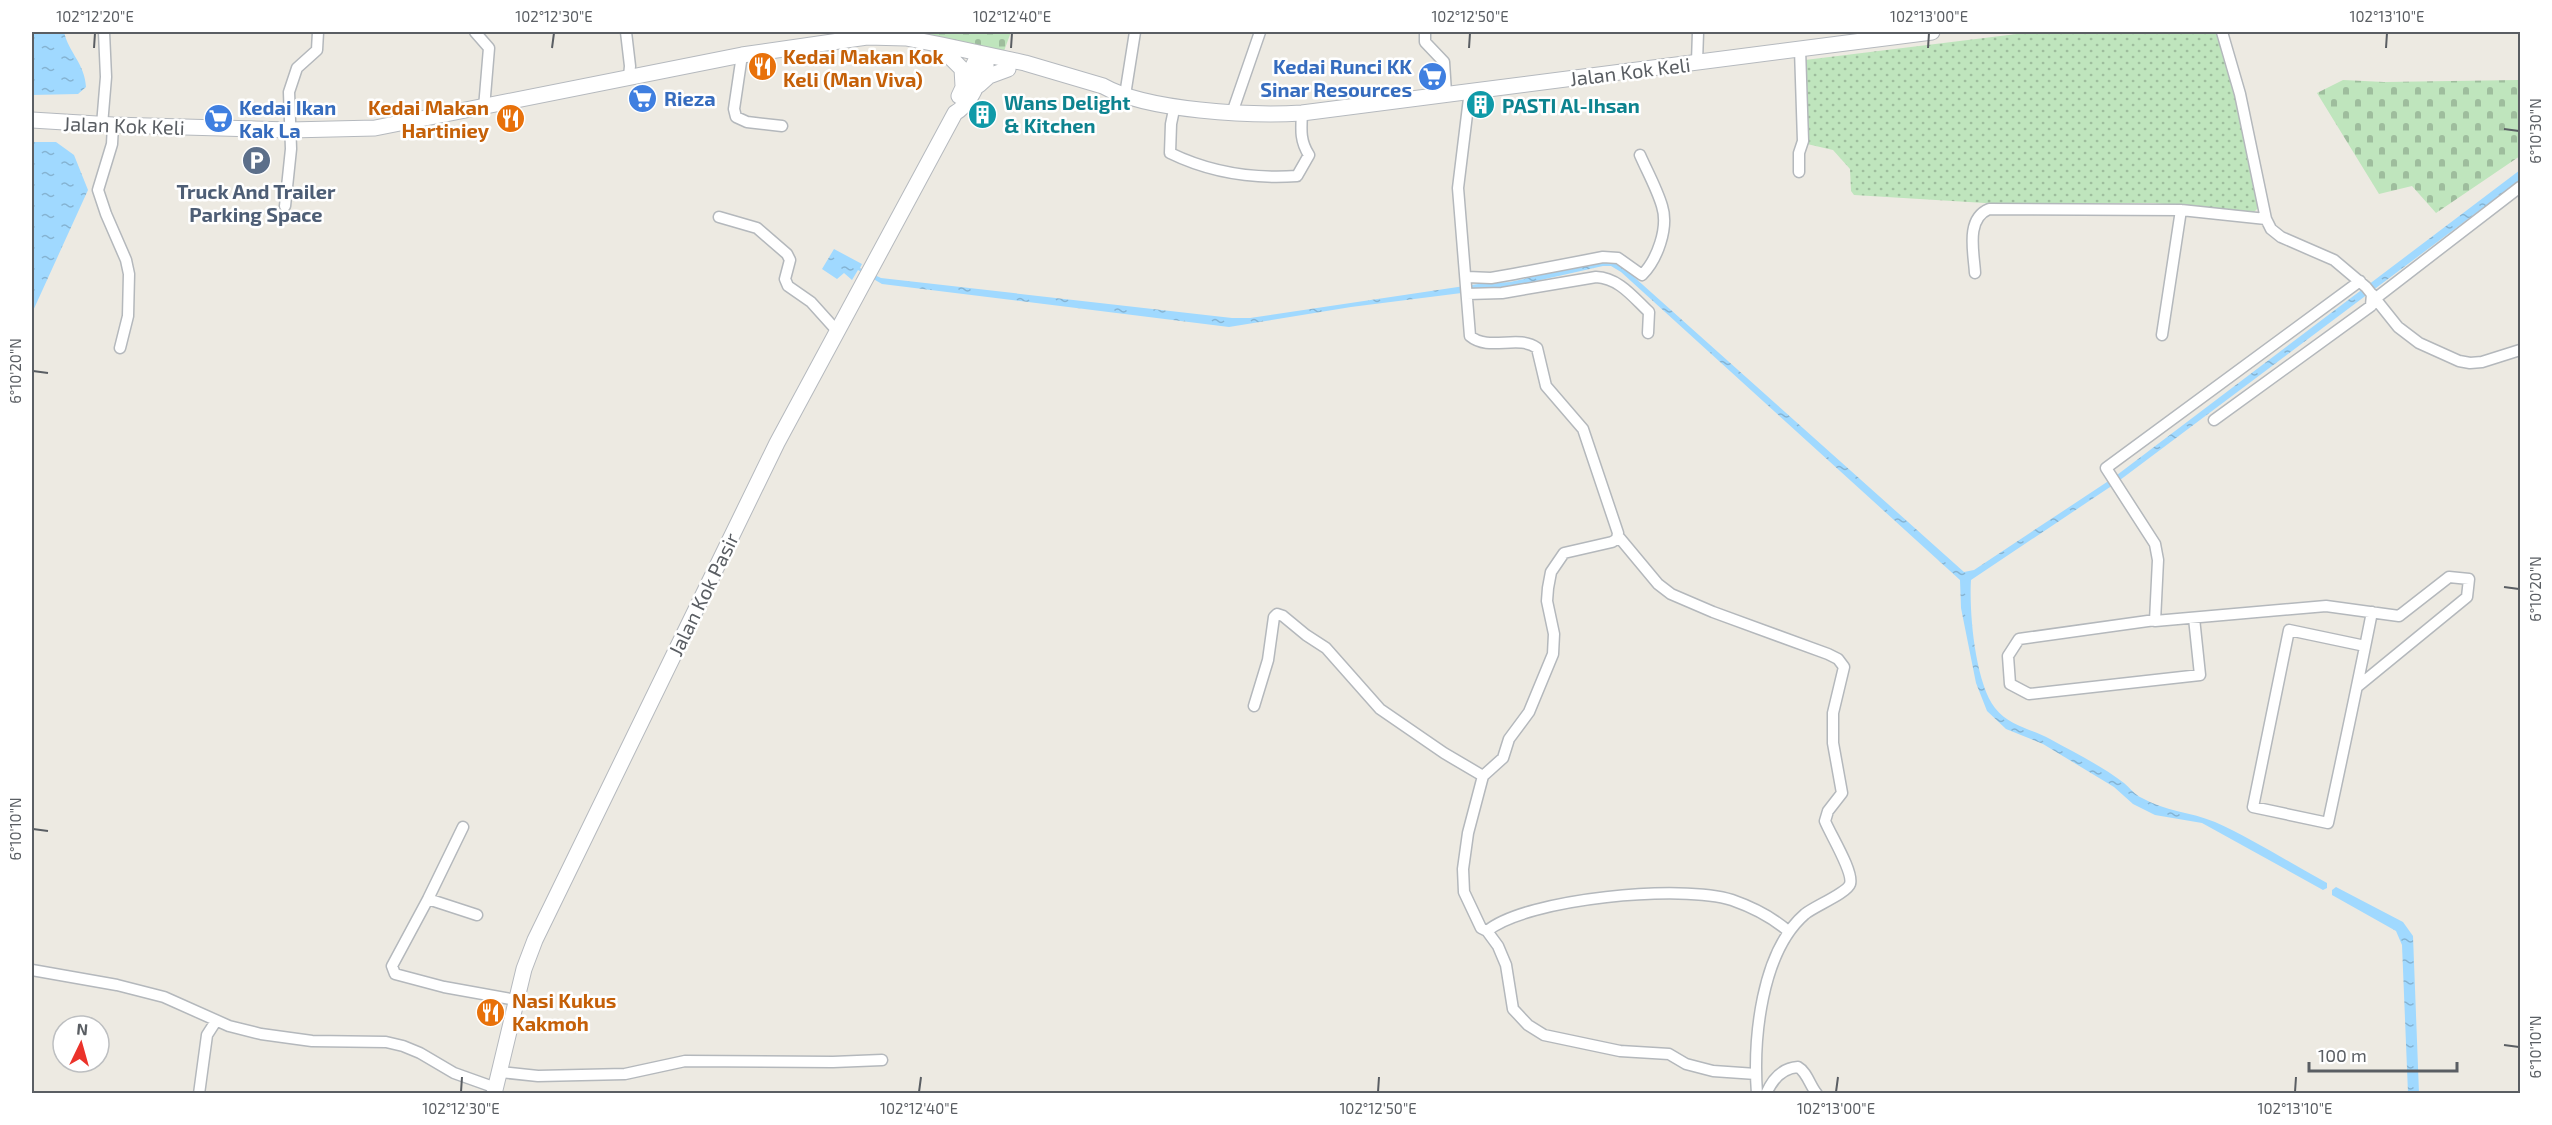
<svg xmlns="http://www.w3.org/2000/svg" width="2552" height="1125" font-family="'Exo 2',sans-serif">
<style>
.cemetery{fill:url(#cemetery-stones)}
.park{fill:url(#park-dots)}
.water{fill:url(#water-ripples)}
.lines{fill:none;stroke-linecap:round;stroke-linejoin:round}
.street-casing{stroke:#b4b8bc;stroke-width:13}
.secondary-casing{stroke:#b5b9be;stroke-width:17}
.street{stroke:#fff;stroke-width:10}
.secondary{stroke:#fff;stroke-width:15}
.ticks{fill:none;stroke:#5a5e63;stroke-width:2}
.labels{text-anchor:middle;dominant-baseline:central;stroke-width:5;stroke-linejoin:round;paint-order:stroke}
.food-label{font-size:20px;font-weight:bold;fill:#c56008;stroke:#fff;text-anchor:start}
.shop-label{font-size:20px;font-weight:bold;fill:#366cbe;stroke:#fff;text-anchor:start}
.street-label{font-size:20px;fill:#5a5e63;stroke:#fff}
.culture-label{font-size:20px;font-weight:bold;fill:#0d838f;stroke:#fff;text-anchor:start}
.service-label{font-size:20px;font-weight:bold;fill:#4e5e75;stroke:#fff}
.neatline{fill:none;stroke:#5a5e63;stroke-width:2}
.ticks-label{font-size:15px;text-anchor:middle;fill:#5a5e63}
</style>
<defs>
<pattern id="cemetery-stones" width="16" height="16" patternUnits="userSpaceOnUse" patternTransform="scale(1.5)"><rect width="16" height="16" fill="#bfe5bd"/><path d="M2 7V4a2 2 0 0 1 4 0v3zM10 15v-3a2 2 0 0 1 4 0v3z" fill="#9ebd9d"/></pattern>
<pattern id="park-dots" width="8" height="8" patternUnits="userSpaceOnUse" patternTransform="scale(1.5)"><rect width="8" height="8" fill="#bfe5bd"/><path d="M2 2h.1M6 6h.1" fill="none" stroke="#9ebd9d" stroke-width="1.8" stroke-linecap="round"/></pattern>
<pattern id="water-ripples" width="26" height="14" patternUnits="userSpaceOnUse" patternTransform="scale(1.5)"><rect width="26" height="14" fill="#a0d9ff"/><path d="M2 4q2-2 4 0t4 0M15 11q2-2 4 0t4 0" fill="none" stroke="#85b3d2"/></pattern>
</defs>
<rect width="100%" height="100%" fill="#edeae2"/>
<path class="cemetery" d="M906 32H1011L1004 51Z
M2343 80 2384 82 2518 80 2520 87V156L2436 213 2412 186 2379 194 2317 93Z"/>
<path class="park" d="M2033 32H2219L2235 89 2261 205 2254 212 2153 203H1985L1854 195 1851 191 1850 169 1833 150 1807 144 1805 60Z"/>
<path class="water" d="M32 32H64C69 53 85 64 86 87L78 94 32 95Z
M32 142H56L74 155 88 190 32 313Z
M2520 170V180L2116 483 1971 580C1969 612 1975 682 1995 708 2009 726 2032 729 2050 739 2075 753 2102 766 2124 783 2130 788 2135 795 2142 798 2164 811 2191 812 2215 822 2253 839 2290 863 2327 883V888L2323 890 2202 823 2155 815 2133 804 2114 787 2043 744 2006 729 1987 711 1976 683 1961 608 1960 580 1621 272 1611 266H1603L1509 287 1351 307 1229 327 882 284 858 270 852 280 844 273 837 279 822 269 834 249 862 264 860 268 881 278 1232 318H1250L1478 284 1510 282 1603 261 1614 263 1624 268 1964 572 1974 570 2113 478Z
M2336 887 2403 922 2413 936 2419 1093H2408L2402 945 2396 931 2332 895V890Z"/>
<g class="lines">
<defs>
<path id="street" d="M475 32 489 48 484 108
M626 32 630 66 629 77
M1425 32V42L1444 62 1446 93
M2222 32 2240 94 2266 219 2271 229 2281 237 2334 260 2366 287 2398 327 2419 343 2459 361 2470 363 2482 362 2520 350
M742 55 734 109 736 117 747 122 782 126
M1697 62 1698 32
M1470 90 1458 188 1470 336C1489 352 1518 334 1537 348L1546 386 1583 429 1618 533 1617 539 1612 542 1564 553 1551 572 1548 588 1547 601 1554 634 1553 654 1529 712 1509 739 1503 758 1483 776 1468 833 1463 869 1464 892 1481 928 1487 931C1527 898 1683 884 1732 900 1752 907 1772 917 1788 931
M1125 95 1135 32
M1175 105 1171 124 1170 153C1209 172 1254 179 1297 176L1309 155C1300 141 1301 130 1302 113
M1232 113 1260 32
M102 125 106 77 104 32
M113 125 112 144 98 190 106 214 126 260 129 274 128 316 120 348
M1799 172V153L1803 141 1800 49
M285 206 291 149 289 92 297 68 317 50 318 32
M719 217 757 228 787 254 790 260 785 279 788 286 811 302 838 332
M1975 273C1974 253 1965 219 1989 209L2181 210 2266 219
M1467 277 1491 278 1514 274 1603 257 1618 258 1642 275C1657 260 1669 228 1662 206 1657 189 1647 171 1640 155
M1467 294 1502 293 1596 277C1619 278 1633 297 1649 312L1648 333
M2376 298 2520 187
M2162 335 2181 210
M2214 420 2371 306 2372 294
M1618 536 1658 584 1671 594 1713 612 1828 654 1838 659 1844 667 1833 713V743L1842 793 1828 811 1825 821C1830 834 1854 872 1850 884 1847 893 1815 906 1805 914 1761 952 1753 1039 1757 1094
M2155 620 2019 639 2008 656 2010 684 2029 694 2200 675 2194 618
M2365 646 2289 630 2253 807 2328 823C2343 753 2358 683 2372 612
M2357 687 2467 597 2469 579 2449 577 2399 616 2326 606 2155 621 2158 560 2155 544 2106 468 2360 281
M1254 706 1268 660 1274 617 1277 614 1283 616 1306 635 1326 648 1380 709 1444 753 1483 776
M463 827 428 899 392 966 395 974 444 987 516 1000
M428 899 477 915
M1487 931 1498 946 1506 965 1513 1009 1528 1025 1544 1035 1620 1051 1669 1054 1686 1064 1713 1071 1756 1074
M32 970 117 985 164 997 229 1026 261 1034 312 1041 386 1042 403 1046 420 1053 454 1073 496 1088
M500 1072 538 1076 625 1074 685 1061 833 1062 882 1060
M199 1094 207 1035 216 1021
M1766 1094C1772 1080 1782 1068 1798 1067 1807 1072 1810 1086 1817 1094"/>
<path id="secondary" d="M949 56 962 69 963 86
M979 85 989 76 1008 69
M959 96 975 62 982 60
M32 120 113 125 290 130 375 128 742 55 867 37 906 38 942 45 1025 63 1103 86C1147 111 1251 116 1302 113L1932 32
M494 1094 524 969 535 940 777 443 955 113C971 104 978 81 986 65L982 60"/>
</defs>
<use href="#street" class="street-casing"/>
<use href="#secondary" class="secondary-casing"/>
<use href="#street" class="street"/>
<use href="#secondary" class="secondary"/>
</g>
<path class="ticks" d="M94 48 95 33M552 48 554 33M1011 48 1012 33M1469 48 1470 33M1928 48 1929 33M2386 48 2387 33M2504 129 2519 131M33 371 48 373M2504 587 2519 589M33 829 48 831M2504 1045 2519 1047M461 1092 462 1077M919 1092 921 1077M1378 1092 1379 1077M1836 1092 1838 1077M2295 1092 2296 1077"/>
<defs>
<symbol id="restaurant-disc" viewBox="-11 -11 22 22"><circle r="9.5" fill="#e8710a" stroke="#fff"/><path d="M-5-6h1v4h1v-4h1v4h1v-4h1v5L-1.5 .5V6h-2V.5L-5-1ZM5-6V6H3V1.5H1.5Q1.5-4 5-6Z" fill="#fff"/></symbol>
<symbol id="supermarket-disc" viewBox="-11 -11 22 22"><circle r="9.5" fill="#3f7fe0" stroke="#fff"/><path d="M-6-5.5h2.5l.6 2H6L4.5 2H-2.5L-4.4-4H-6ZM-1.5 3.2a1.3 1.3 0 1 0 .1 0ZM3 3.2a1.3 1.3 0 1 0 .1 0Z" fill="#fff"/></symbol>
<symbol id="building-disc" viewBox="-11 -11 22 22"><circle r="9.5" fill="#0f9aa8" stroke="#fff"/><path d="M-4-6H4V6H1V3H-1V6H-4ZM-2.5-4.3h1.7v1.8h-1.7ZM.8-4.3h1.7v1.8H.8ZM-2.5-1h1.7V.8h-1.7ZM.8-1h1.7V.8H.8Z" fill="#fff"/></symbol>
<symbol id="parking-disc" viewBox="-11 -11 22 22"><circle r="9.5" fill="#5c6f8a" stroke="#fff"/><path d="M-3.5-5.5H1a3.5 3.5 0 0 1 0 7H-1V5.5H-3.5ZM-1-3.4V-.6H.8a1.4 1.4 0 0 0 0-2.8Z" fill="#fff"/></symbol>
</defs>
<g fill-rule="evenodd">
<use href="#restaurant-disc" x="746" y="50" width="33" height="33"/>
<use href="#supermarket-disc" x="1416" y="60" width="33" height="33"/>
<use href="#supermarket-disc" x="626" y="82" width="33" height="33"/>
<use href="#building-disc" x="1464" y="88" width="33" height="33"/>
<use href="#building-disc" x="966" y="98" width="33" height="33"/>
<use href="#supermarket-disc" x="202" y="102" width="33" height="33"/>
<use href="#restaurant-disc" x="494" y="102" width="33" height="33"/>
<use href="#parking-disc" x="240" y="144" width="33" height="33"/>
<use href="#restaurant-disc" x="474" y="996" width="33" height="33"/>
</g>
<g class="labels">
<g class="food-label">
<text x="783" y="56">Kedai Makan Kok<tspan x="783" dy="23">Keli (Man Viva)</tspan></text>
<text x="489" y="107" text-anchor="end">Kedai Makan<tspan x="489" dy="23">Hartiniey</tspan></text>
<text x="512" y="1000">Nasi Kukus<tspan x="512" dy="23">Kakmoh</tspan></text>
</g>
<g class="shop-label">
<text x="1412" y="66" text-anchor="end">Kedai Runci KK<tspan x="1412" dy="23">Sinar Resources</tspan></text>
<text x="664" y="98">Rieza</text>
<text x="239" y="107">Kedai Ikan<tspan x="239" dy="23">Kak La</tspan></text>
</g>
<g class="street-label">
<text transform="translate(1630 71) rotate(-7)">Jalan Kok Keli</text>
<text transform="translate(124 125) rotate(2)">Jalan Kok Keli</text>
<text transform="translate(703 594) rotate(-64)">Jalan Kok Pasir</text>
</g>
<g class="culture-label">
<text x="1004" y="102">Wans Delight<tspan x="1004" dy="23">&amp; Kitchen</tspan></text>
<text x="1502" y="105">PASTI Al-Ihsan</text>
</g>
<g class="service-label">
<text x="256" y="191">Truck And Trailer<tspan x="256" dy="23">Parking Space</tspan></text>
</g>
</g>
<rect width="2552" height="1125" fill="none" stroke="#ffffff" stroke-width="66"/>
<g transform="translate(81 1044) rotate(5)"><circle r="28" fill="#ffffff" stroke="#bdbfc1" stroke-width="1.5"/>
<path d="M0-4.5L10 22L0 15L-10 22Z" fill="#eb322a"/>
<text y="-9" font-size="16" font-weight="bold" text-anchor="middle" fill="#5a5e63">N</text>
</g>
<path d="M2309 1062v9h148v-9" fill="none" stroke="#5a5e63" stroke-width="3"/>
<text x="2318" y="1062" font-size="18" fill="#5a5e63" stroke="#ffffff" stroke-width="4.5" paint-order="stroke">100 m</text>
<rect x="33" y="33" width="2486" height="1059" class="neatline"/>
<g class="ticks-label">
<text x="95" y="22">102°12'20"E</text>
<text x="554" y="22">102°12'30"E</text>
<text x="1012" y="22">102°12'40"E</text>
<text x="1470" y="22">102°12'50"E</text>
<text x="1929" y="22">102°13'00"E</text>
<text x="2387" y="22">102°13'10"E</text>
<text transform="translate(2536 131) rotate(-90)" y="5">6°10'30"N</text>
<text transform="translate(16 371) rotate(-90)" y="5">6°10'20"N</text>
<text transform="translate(2536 589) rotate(-90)" y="5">6°10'20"N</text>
<text transform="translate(16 829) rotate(-90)" y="5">6°10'10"N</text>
<text transform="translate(2536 1047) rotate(-90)" y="5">6°10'10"N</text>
<text x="461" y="1114">102°12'30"E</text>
<text x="919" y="1114">102°12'40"E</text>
<text x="1378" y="1114">102°12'50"E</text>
<text x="1836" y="1114">102°13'00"E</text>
<text x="2295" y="1114">102°13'10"E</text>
</g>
</svg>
